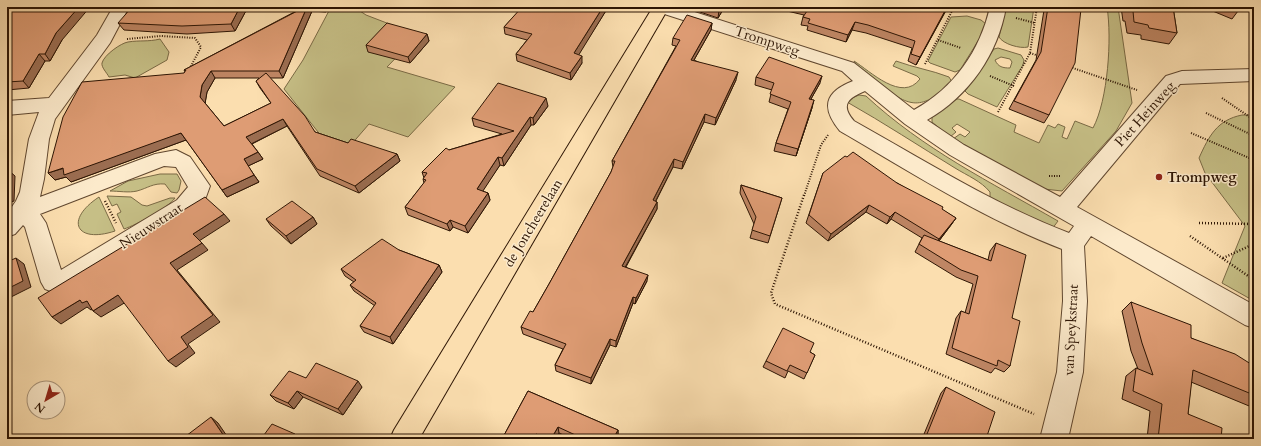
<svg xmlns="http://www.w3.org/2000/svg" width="1261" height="446" font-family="Cardo,serif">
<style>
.green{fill:#c6bf86;stroke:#7a6a45;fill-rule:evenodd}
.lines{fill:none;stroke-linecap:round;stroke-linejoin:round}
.minor-casing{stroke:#60472f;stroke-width:2}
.major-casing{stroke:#2d1504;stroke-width:2}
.path-far1{stroke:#2d1504;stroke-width:2;stroke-dasharray:1 1.5;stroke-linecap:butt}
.path{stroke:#2d1504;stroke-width:2.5;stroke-dasharray:1 2;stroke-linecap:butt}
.minor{fill:#fceacb;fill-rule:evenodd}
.major{fill:#fbdeaf;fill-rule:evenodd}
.wall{fill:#bf8664;stroke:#2d1504;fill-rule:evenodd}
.shaded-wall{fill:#9b6d51;stroke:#2d1504}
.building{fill:#de9c74;stroke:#2d1504}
.poi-dot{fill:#8f2418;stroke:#fceacb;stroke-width:1.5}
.labels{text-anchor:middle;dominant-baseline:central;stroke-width:3;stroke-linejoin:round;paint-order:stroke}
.street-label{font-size:14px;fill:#2d1504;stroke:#fceacb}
.poi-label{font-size:14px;font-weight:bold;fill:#2d1504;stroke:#fceacb;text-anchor:start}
</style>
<rect width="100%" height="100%" fill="#fbdeaf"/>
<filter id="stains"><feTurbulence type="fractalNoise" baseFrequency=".005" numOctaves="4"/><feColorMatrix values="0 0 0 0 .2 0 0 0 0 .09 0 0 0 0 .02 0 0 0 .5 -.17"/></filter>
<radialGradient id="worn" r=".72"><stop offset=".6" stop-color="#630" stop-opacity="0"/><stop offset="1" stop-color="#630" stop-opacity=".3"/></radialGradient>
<path class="green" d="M331 7H354L366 15 418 35 387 67 455 87 408 137 369 124 350 146 322 137 284 89 303 60Z
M1006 7H1034L1028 47C1020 49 1003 44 999 37Z
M1107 7H1118L1132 103 1116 131 1062 191 1044 189 953 139 960 134 965 137 970 132 957 124 952 128 956 132 950 137 932 122V116L955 99H959L1016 125 1014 132 1039 143 1048 125 1055 128 1058 124 1065 127 1062 137 1067 139 1075 121 1093 128C1108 100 1112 38 1107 7Z
M967 16 981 20 986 24 980 38 960 70 955 72 930 63 928 61 951 17Z
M160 39 169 52 167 60 135 78 125 75 109 77C107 73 101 67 102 63 104 55 121 43 128 42 140 40 148 42 160 39Z
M998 48 1021 55 1024 60 1023 65 997 107 968 94 965 91 994 49ZM1001 57 1010 59 1012 62 1010 68C1003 68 998 67 995 60Z
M854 61C870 71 902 103 920 79L917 76 893 66 896 61C915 68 931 70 949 77L952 82C919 114 907 106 875 80 869 74 858 68 854 61Z
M859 95 866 96C923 149 990 182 1058 221L1052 229 990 199V192C981 181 968 176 955 168 919 146 884 123 847 102L852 98Z
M1242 115H1254V301L1222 283 1245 226 1205 173 1199 158C1209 136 1217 120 1242 115Z
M160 174H177L181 181 179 190 177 193 171 192 165 184C153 183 148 188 137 191 129 193 118 191 110 191L128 181Z
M107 196 131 197 142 205 147 206 170 198H175C168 208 136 225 124 229L117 214 121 212 117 204 112 206Z
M99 197 115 231C76 244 64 220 99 197Z"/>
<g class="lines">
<defs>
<path id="minor" d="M113 7H129L110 43 55 119 49 139 44 179 40 197 155 154 176 150 190 157 210 186 206 197 193 212 75 286 53 292 45 289 41 282 25 227 23 225 15 234 7 237V214L16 201 20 192 29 139 39 112 7 115V101L49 98 97 35ZM164 166 176 167 188 187 177 200 61 270 46 223 40 214Z
M653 7H679L854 63 914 110C954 88 980 51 990 7H1006C998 54 969 96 927 120L964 145 1060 197 1166 76 1182 71 1254 69V81L1180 84 1077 207 1254 305V328L1245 325 1091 236 1084 246 1087 301 1083 372 1068 439H1040L1057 372 1063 301 1062 249C984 219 912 173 840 131 821 108 824 92 853 81L842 71 655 11ZM865 91 905 124 950 155 1074 226 1069 233C993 204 924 160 854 121 840 105 848 98 865 91Z"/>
<path id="major" d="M653 7H669L419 439H390L394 430Z"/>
</defs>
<use href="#minor" class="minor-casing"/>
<use href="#major" class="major-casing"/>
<path class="path-far1" d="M1016 18 1035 23
M127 39 161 36 195 38 201 47 190 68
M938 40 961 48
M1030 53 1039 56
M925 64 954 7
M1070 67 1137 90
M990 76 1014 86
M1222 98 1254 120
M998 112 1030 53 1037 7
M1206 113 1254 136
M1191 133 1254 160
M1049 176H1060
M804 196 821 145 828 135"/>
<path class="path" d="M804 195 771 293 775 304 1034 414
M105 201 116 223
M1199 223 1254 224
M1190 236 1254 280
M1223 258 1254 244"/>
<use href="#minor" class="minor"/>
<use href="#major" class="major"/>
</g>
<path class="wall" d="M7 7 62 40 50 61H45L29 88 7 90Z
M248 7 235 31 187 34 124 30 118 23Z
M292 7H329L326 12 312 11 283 78H270L315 132 348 143 397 154 400 161 359 193 320 176 287 126 252 144 258 152 263 159 248 166 259 182 227 197 186 140 71 182 66 177 55 180 184 73 185 72 184 70 300 9ZM215 78H259L256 81 260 88 271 103 224 126 205 103 207 92Z
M507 7H607V9L578 55 582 63 571 80 517 61 516 54 527 40 505 34 504 27 519 11Z
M695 7H739L736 11 724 8 718 18 694 10Z
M770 7H891L898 9H910L912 7H948L916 65 908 61 912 48 866 33 852 30 846 42 807 30 808 26 801 25 803 17 804 15Z
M1045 7H1076L1049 115 1044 123 1009 109 1036 60 1044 10Z
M1121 7H1173L1177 33 1169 44 1141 39V35L1127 33 1125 21H1123Z
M1203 7H1241L1232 19Z
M712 23 711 30 694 60 736 80 715 125 704 122 682 169 673 167 656 201 657 202V209L626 267 647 281 635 304 633 303 616 347 610 345 591 384 556 371 555 365 563 349 523 334 521 327 533 312 549 284 611 172 613 167 612 161 676 46 672 45 673 38Z
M427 34 429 41 410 63 368 52 366 45Z
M756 77 820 83 811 99 812 108 796 156 774 151 776 143 788 109 769 102 772 90 755 85Z
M548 106 534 125H531L504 166 500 165 482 191 488 193 490 200 468 233 453 227 450 231 408 215 405 207 424 183 423 179 424 178 422 172 449 150 502 134 474 126 472 118Z
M823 173 897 183 956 218 951 225 939 241 988 260 990 251 996 243 1012 318 1010 366 1004 372 995 368 991 373 946 354 956 318 961 311 965 313 973 284 956 277 915 252 922 238 891 219 887 224 866 212 828 241 806 223Z
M741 185 782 198 768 243 750 238 754 224 740 193Z
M313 217 317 224 291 244 271 226 266 219Z
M399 250 439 265 442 272 393 344 364 332 360 326 375 306 354 291 350 285 354 282 345 276 341 269Z
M1131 302 1191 338 1254 366V408L1191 382 1188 414 1221 439H1147L1150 411 1122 399 1126 376 1136 368 1138 369 1131 351 1122 311Z
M810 352 815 355 804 379 788 371 785 378 763 367 766 361Z
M306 378 362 387 343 415 303 397 294 409 276 401 270 395Z
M946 387 986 439H922L941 393Z
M528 391 618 430V435L616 439H572L559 433 556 439H502Z"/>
<path class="shaded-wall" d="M79 7H90L62 40 50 61 45 54 56 33Z
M240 7H248L235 31 231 24Z
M307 7H310L312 11 283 78 279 71Z
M324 7H329L326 12Z
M603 7H607V9L575 61 574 53Z
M721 7H724V8L718 18 719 10Z
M947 7H948L946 10 916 65 920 57Z
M855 22 852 30 846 42 848 35Z
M712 23 711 30 690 67 691 60Z
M427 34 429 41 410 63 408 57Z
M39 54 45 61 29 88 23 81Z
M582 56V63L571 80 570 73Z
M211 71 215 78 207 92 205 104 200 97 202 85Z
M738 72 736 80 715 125 716 118Z
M822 76 820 83 807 106 809 99Z
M546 98 548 106 534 125 533 118Z
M814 100 812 108 796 156 798 149Z
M705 114 704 122 682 169 683 162Z
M530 117 531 125 504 166 502 158Z
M283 119 287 126 251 144 246 137Z
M181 133 186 140 71 182 66 177 55 180 48 173Z
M258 152 263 159 248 166 244 159Z
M397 154 400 161 359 193 355 186Z
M498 157 500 165 479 197 477 189Z
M674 159 673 167 652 208 653 200Z
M7 169 15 176 14 201 7 204Z
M254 175 259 182 227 197 222 190Z
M488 193 490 200 468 233 465 226Z
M657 202V209L622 273V266Z
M869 205 866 212 828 241 831 234Z
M895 212 891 219 887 224 890 217Z
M224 214 230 221 199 241 193 234Z
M313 217 317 224 291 244 286 236Z
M956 218 951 225 935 246 939 239Z
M450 220 453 227 450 231 447 224Z
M202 243 208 250 177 270 220 322 188 344 195 353 176 367 168 361 181 337 170 263Z
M16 258 24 264 31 287 7 299V289Z
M439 265 442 272 393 344 390 337Z
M648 275 647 281 635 304 636 298Z
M118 295 126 302 101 317 93 311Z
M633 297V303L616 347V341Z
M80 300 87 301 95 308 91 310 87 307 61 324 52 317Z
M610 339V345L591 384V378Z
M358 381 362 387 343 415 338 409Z
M297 391 303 397 294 409 288 403Z
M211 417 218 423 229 439H226Z
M558 427 559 433 556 439H551Z
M618 430V435L616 439H613Z
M295 434 300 439H291Z
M536 434 538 439H534Z"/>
<path class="building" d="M7 7H79L56 33 45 54H39L23 81 7 82Z
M132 7H240L231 24 182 26 118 23Z
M305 7H307L279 71H211L202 85 200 97 224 126 271 103 256 81 266 73 305 116 315 132 348 143 351 139 397 154 355 186 317 169 283 119 246 137 258 152 244 159 254 175 222 190 181 133 64 175 63 168 48 173 63 117 82 82 184 73 186 70H184Z
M522 7H603L574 53 582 56 570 73 516 54 532 34 504 27Z
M709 7H721L719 10Z
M804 7H891L898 9 900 7H903L910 9 912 7H947L920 57 911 54 915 41 868 25 855 22 848 35 808 23 810 19 803 17 809 8Z
M1048 7H1076V8L1081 9 1075 63 1049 115 1014 101 1041 52Z
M1130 7H1173L1177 33 1149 28 1148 25 1134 22 1133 11 1130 10Z
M687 15 712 23 691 60 738 72 716 118 705 114 683 162 674 159 653 200 657 202 622 266 648 275 636 298 633 297 616 341 610 339 591 378 555 365 566 344 521 327 530 311 533 312 549 284 611 172 615 161H612L680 40 673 38Z
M387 23 427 34 408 57 366 45Z
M769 57 822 76 809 99 814 100 798 149 776 143 791 102 770 94 774 83 756 77Z
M498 83 546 98 533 118 530 117 502 158 498 157 477 189 488 193 465 226 450 220 447 224 405 207 426 180 423 179 427 173 422 172 446 148 449 150 514 131 472 118Z
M853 152 897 183 943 207 942 209 956 218 939 239 895 212 890 217 869 205 831 234 809 215 823 173 845 156 847 157Z
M741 185 782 198 770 236 752 230 756 217Z
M205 197 224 214 193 234 202 243 170 263 213 315 181 337 188 347 168 361 118 295 93 311 87 301 82 303 80 300 52 317 38 298Z
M292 201 313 217 286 236 266 219Z
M924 235 991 261 996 243 1026 255 1012 318 1020 321 1010 366 998 360 997 366 952 348 961 311 969 314 978 276 961 270 919 244Z
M382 239 399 250 439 265 390 337 360 326 376 303 350 285 356 280 341 269Z
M16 258 23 281 7 289V262Z
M1131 302 1191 325V338L1235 354 1254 366V395L1193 370 1188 414 1222 428 1221 439H1158L1162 404 1133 391 1136 368 1153 375 1142 343Z
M783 328 814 343 810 352 815 355 807 373 790 365 787 371 766 361Z
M316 363 358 381 338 409 297 391 288 403 270 395 289 371 306 378Z
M946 387 995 412 986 439H925Z
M528 391 618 430 613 439H584L558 427 551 439H548L536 434 534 439H502Z
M211 417 226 439H182Z
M272 424 295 434 291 439H261Z"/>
<circle class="poi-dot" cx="1159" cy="177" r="4"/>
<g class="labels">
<g class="street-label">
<text transform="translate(767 41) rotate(18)">Trompweg</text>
<text transform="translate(1145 114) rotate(-48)">Piet Heinweg</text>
<text transform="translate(533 223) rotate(-59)">de Joncheerelaan</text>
<text transform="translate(151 226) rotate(-33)">Nieuwstraat</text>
<text transform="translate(1071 330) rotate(-87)">van Speykstraat</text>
</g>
<g class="poi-label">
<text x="1167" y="177">Trompweg</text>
</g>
</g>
<rect width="1261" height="446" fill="none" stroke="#fbdeaf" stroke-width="24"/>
<rect x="8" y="8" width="1245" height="430" fill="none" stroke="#2d1504" stroke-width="2"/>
<rect x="12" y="12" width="1237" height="422" fill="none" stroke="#2d1504"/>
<g transform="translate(46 400) rotate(218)"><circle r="19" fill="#fceacb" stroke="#a9957b"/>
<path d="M0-3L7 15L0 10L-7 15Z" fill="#8f2418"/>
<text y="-6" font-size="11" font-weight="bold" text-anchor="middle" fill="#2d1504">N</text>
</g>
<rect width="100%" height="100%" filter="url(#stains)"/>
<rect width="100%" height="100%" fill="url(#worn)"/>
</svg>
